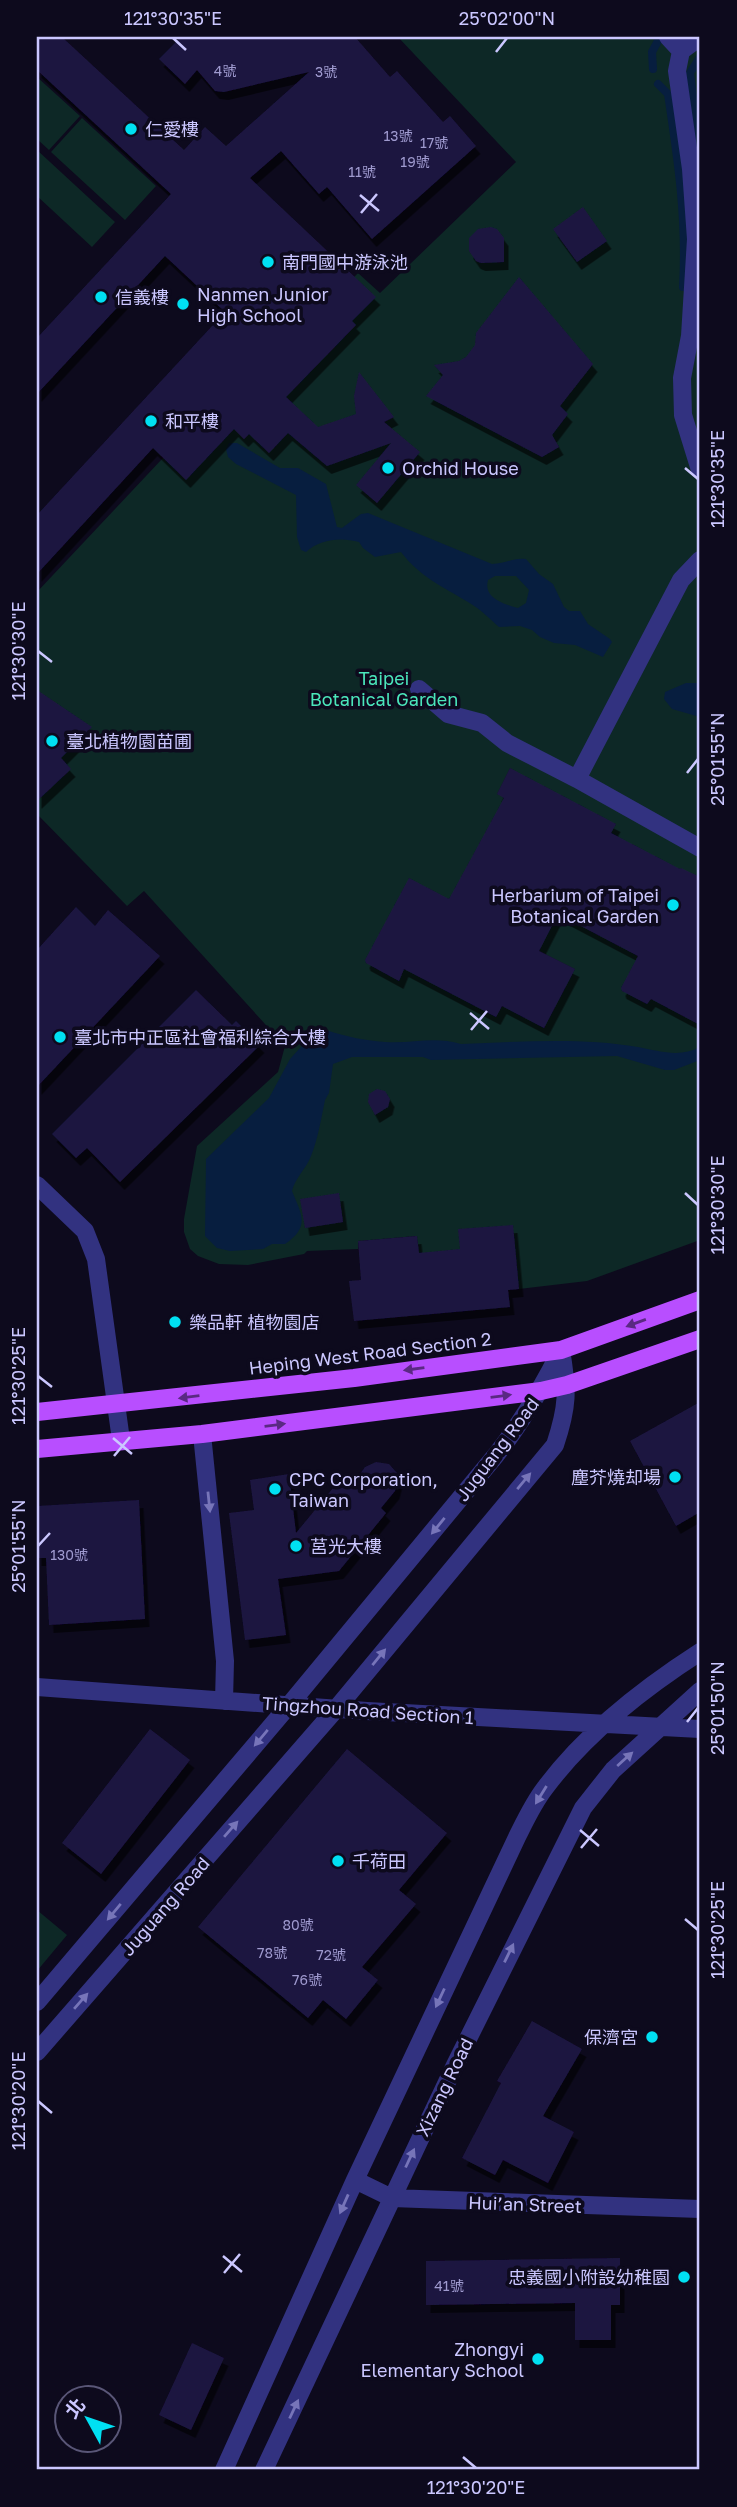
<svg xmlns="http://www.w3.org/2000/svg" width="737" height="2507" font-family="'Golos Text','Noto Sans TC',sans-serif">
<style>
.green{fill:#0d2826}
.water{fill:#071e3f;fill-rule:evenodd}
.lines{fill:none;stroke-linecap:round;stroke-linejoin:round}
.stream{stroke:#071e3f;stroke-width:8}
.building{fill:#1c1540;filter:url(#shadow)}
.minor{stroke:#323280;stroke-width:18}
.major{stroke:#b84eff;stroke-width:18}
.oneway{fill:#5a2983}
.oneway2{fill:#7775b9}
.ticks{fill:none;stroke:#cbc7ff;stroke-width:2.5}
.poi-dot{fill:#00e0f2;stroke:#0d0a1d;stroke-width:2.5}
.labels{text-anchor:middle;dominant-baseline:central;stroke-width:7;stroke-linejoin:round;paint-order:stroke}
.number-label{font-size:14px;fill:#9f9acf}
.poi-label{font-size:18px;fill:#cbc7ff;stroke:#0d0a1d;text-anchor:start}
.park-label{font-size:18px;fill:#4be6bb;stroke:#0d0a1d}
.street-label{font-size:18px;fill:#cbc7ff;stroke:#0d0a1d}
.neatline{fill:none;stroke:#cbc7ff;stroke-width:2.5}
.ticks-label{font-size:18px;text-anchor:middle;fill:#cbc7ff}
</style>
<defs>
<filter id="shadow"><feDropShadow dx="4.5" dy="8" stdDeviation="0" flood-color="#0009"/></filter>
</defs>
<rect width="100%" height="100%" fill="#0d0a1d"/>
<path class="green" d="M398 37H700V1240L587 1281 519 1289 516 1260 420 1269 417 1236 358 1241V1249L307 1251 304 1254 248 1265 219 1264 198 1256 190 1249 184 1232V1219L197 1146 278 1072 285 1046 144 891 127 906 37 814V592L194 425 300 334 358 273 380 293 516 162Z
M37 77 80 116 49 150 37 139Z
M82 118 156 186 125 220 51 152Z
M37 150 115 222 92 247 37 196Z
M37 1910 67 1935 37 1971Z"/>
<path class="water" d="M229 443H237L280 468H298L326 484 337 527 342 528 361 514 368 513 492 564C505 564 514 557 526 559L539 574 553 584 564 607 569 611H580L588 624 610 639 612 642 603 657 575 645 554 643 540 637 532 630 520 626 499 627C489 618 480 609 468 602 443 587 419 576 401 552L375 557 363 548 359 542C341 537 320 539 306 552L301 550 297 537 296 495 236 464 228 457 226 449ZM495 576H516L529 590 526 603 518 608C504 604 483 598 488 580Z
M686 683H700V717L672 709 664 699 665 692Z
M326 1030C347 1037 363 1040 385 1042 412 1044 434 1036 461 1044 520 1042 580 1037 638 1047 659 1051 680 1058 700 1047V1060L674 1070H665L617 1056 431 1060 423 1057H352L333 1064 329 1093 325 1100C321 1119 318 1139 311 1156 306 1169 295 1178 292 1191 301 1214 311 1226 285 1244H272L263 1249 230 1251 217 1248 205 1236 206 1159 269 1098 290 1059 300 1048Z"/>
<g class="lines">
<path class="stream" d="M700 57 690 73 700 153
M653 69 652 52 659 39
M658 84 668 94C678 160 687 220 683 287"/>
</g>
<path class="building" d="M37 37H62L184 150 205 127 226 146 309 72 224 92 215 91 197 70 185 84 159 59 181 37H355L390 77 397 71 443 122 450 116 476 146 372 239 327 187 319 194 281 151 250 178 376 297 352 321 356 325 286 397 318 427 356 414 354 396 359 372 394 417 384 422 420 452 377 503 356 485 391 443 327 466 288 433 269 453 249 434 244 439 234 429 186 480 153 448 37 574V515L225 312 165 256 37 394V338L171 194 37 70Z
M583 207 607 241 577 262 553 229Z
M491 227 497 229 504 238V262L481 263 476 261 469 251V238L478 229Z
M519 277 593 364 560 406 568 414 552 435 559 447 542 457 426 396 443 375 434 365 459 361 466 357 475 345 476 333Z
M37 690 92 727 61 758 71 769 37 801Z
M510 768 616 824 611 833 680 869 681 868 700 877V1025L651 999 647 1004 622 991 621 988 638 956 558 914 539 951 575 969 544 1028 502 1006 496 1017 404 969 399 981 366 963 365 960 409 878 449 899 504 798 497 794Z
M76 907 95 926 108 910 160 956 37 1087V950Z
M196 990 232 1025 236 1021 260 1045 120 1182 87 1148 76 1158 52 1134Z
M377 1089 385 1091 390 1099 388 1107 375 1115 368 1102 369 1094Z
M339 1193 343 1222 305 1228 300 1199Z
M513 1225 519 1289 508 1290 510 1307 354 1321 349 1281 361 1280 358 1241 417 1236 419 1253 460 1249 458 1229Z
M700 1402V1512L676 1526 630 1441Z
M376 1462 389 1464 397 1473 398 1479 395 1491 381 1508 386 1513 339 1571 278 1579 286 1635 245 1640 229 1513 254 1510 250 1480 289 1474 296 1533 342 1477 352 1485 365 1467Z
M139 1500 145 1619 49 1625 46 1558H37V1506Z
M150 1729 190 1760 101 1874 62 1843Z
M347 1749 447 1833 399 1890 416 1904 362 1967 378 1980 346 2019 323 2000 308 2018 198 1927Z
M532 2021 582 2049 543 2116 574 2132 548 2183 503 2160 495 2175 462 2158 501 2083 497 2081Z
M620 2258V2305H611V2340H575V2303L426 2305V2261Z
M192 2343 224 2358 191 2430 159 2415Z"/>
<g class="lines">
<path class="minor" d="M668 37 681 51
M700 40H696L681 51 677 71 691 169 696 239 690 336 682 378 683 415 700 470
M419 689 448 714 482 723 507 743 577 779 681 580 700 560
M577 779 700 848
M37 1185 85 1231 96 1259 121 1440
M202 1434 225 1661 224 1701
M37 1687 367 1711 700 1729
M37 2002 290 1704 496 1455C522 1422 542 1388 561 1350
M37 2052 336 1709 555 1445C568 1406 568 1391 561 1350
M355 2180 392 2198 700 2209
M224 2470 355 2180 518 1835C526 1819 534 1802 545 1788 585 1734 644 1688 700 1652
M264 2470 455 2065 583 1808 613 1770 700 1691"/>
<path class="major" d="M37 1412 354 1378 561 1350 700 1300
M37 1449 202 1434 541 1391 567 1385 700 1339"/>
</g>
<defs><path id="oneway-solid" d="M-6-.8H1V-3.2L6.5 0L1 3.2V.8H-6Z" transform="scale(1.75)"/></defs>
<g class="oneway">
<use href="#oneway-solid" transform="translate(636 1323) rotate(160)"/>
<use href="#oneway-solid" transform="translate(414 1369) rotate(172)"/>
<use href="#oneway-solid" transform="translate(501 1396) rotate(-7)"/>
<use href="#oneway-solid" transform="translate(189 1397) rotate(173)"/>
<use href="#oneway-solid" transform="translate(275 1425) rotate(-7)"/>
</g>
<g class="oneway2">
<use href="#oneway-solid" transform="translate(524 1481) rotate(-50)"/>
<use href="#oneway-solid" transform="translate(209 1502) rotate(84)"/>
<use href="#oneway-solid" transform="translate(438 1526) rotate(129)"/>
<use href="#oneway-solid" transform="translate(379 1657) rotate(-51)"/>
<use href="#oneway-solid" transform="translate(261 1738) rotate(130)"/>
<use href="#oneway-solid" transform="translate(625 1759) rotate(-42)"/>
<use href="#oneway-solid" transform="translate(541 1795) rotate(122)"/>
<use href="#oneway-solid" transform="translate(231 1829) rotate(-49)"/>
<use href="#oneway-solid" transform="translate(114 1912) rotate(130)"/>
<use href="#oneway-solid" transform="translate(509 1953) rotate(-64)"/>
<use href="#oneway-solid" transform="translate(440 1998) rotate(115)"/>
<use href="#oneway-solid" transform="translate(81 2001) rotate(-49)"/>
<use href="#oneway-solid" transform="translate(410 2158) rotate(-65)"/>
<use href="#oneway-solid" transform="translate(344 2204) rotate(114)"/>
<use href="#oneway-solid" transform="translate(294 2409) rotate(-65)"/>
</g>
<path class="ticks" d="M173 38 186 50M496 52 507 38M360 195 379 211M361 213 377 194M685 468 698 479M38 651 52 662M687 773 698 759M470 1013 489 1029M471 1030 487 1011M685 1193 698 1205M38 1376 52 1387M113 1438 132 1454M114 1456 130 1437M38 1546 50 1533M687 1722 698 1708M580 1830 599 1846M581 1848 597 1829M685 1919 698 1930M38 2101 52 2113M223 2256 242 2272M224 2273 240 2254M463 2457 476 2468"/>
<g class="poi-dot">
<circle cx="131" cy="129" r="7"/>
<circle cx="268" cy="262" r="7"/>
<circle cx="101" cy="297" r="7"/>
<circle cx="183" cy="304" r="7"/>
<circle cx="151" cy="421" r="7"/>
<circle cx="388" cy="468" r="7"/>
<circle cx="52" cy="741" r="7"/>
<circle cx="673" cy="905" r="7"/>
<circle cx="60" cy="1037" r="7"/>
<circle cx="175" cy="1322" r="7"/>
<circle cx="675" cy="1477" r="7"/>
<circle cx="275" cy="1489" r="7"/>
<circle cx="296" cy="1546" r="7"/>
<circle cx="338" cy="1861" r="7"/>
<circle cx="652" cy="2037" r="7"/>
<circle cx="684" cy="2277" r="7"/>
<circle cx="538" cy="2359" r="7"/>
</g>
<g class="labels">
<g class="number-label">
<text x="225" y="70">4號</text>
<text x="326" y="71">3號</text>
<text x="398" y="135">13號</text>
<text x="434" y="142">17號</text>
<text x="415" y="161">19號</text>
<text x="362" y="171">11號</text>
<text x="69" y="1554">130號</text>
<text x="298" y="1924">80號</text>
<text x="272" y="1952">78號</text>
<text x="331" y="1954">72號</text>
<text x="307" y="1979">76號</text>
<text x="449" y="2285">41號</text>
</g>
<g class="poi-label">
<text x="145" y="129">仁愛樓</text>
<text x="282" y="262">南門國中游泳池</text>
<text x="197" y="294">Nanmen Junior<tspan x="197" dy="21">High School</tspan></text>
<text x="115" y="297">信義樓</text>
<text x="165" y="421">和平樓</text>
<text x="402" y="468">Orchid House</text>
<text x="66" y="741">臺北植物園苗圃</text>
<text x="659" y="895" text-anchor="end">Herbarium of Taipei<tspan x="659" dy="21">Botanical Garden</tspan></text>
<text x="74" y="1037">臺北市中正區社會福利綜合大樓</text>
<text x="189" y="1322">樂品軒 植物園店</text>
<text x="661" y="1477" text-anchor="end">塵芥燒却場</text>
<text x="289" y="1479">CPC Corporation,<tspan x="289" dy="21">Taiwan</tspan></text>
<text x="310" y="1546">莒光大樓</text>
<text x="352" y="1861">千荷田</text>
<text x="638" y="2037" text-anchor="end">保濟宮</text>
<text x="670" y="2277" text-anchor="end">忠義國小附設幼稚園</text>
<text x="524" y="2349" text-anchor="end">Zhongyi<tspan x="524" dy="21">Elementary School</tspan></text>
</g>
<g class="park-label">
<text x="384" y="678">Taipei<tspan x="384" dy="21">Botanical Garden</tspan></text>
</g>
<g class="street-label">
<text transform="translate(370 1353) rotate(-7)">Heping West Road Section 2</text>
<text transform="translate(497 1449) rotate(-53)">Juguang Road</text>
<text transform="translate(368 1710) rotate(4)">Tingzhou Road Section 1</text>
<text transform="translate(165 1906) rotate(-49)">Juguang Road</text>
<text transform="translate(444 2087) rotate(-64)">Xizang Road</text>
<text transform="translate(525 2204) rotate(2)">Hui’an Street</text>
</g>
</g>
<rect width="737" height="2507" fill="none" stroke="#0d0a1d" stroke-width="77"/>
<g transform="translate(88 2419) rotate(310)"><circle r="33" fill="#0d0a1d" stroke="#595677" stroke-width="2"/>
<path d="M0-5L12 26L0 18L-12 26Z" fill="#00e0f2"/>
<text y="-10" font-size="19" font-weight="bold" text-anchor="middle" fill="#cbc7ff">北</text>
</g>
<rect x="38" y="38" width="660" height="2430" class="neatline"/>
<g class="ticks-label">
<text x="173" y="25">121°30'35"E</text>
<text x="507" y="25">25°02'00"N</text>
<text transform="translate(718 479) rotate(-90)" y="6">121°30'35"E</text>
<text transform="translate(19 651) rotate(-90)" y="6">121°30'30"E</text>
<text transform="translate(718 759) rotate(-90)" y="6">25°01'55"N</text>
<text transform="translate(718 1205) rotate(-90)" y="6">121°30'30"E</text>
<text transform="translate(19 1376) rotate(-90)" y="6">121°30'25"E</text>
<text transform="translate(19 1546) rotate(-90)" y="6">25°01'55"N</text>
<text transform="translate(718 1708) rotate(-90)" y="6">25°01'50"N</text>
<text transform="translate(718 1930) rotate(-90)" y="6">121°30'25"E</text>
<text transform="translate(19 2101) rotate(-90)" y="6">121°30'20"E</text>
<text x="476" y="2494">121°30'20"E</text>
</g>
</svg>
